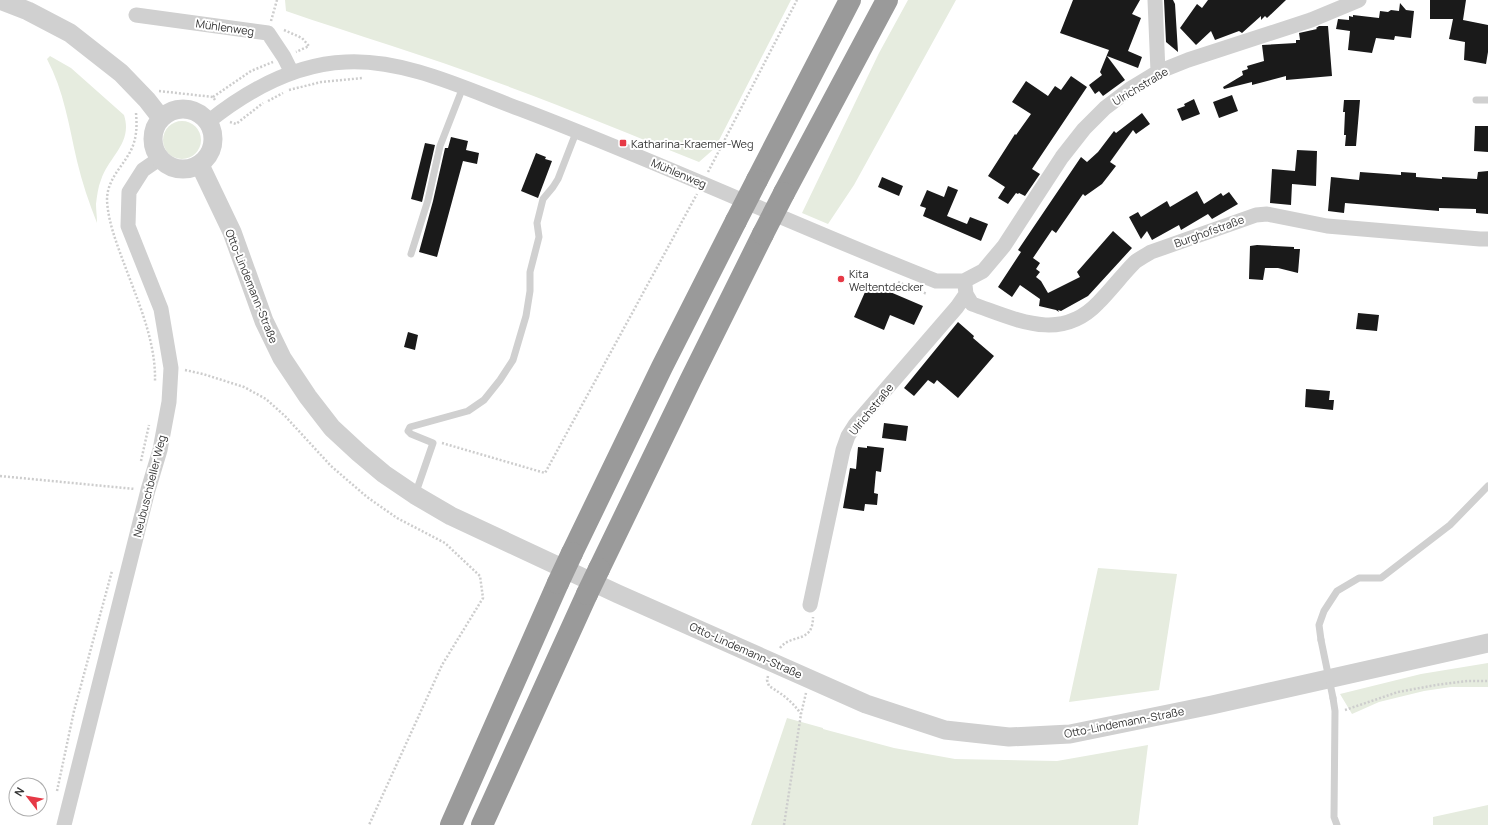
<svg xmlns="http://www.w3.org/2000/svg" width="1488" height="825" font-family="Manrope,sans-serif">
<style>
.green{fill:#e6ecdf}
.building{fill:#1a1a1a}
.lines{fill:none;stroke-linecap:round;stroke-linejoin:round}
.path{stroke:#cdcdcd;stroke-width:2.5;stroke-dasharray:2 2;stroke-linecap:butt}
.service{stroke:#d0d0d0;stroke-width:7}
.minor{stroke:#d0d0d0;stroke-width:15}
.tertiary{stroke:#d0d0d0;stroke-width:19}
.motorway{stroke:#9a9a9a;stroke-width:22}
.service-bridge{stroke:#d0d0d0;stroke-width:7}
.motorway-bridge{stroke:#9a9a9a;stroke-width:22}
.poi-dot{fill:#e63946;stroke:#fff;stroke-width:1.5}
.labels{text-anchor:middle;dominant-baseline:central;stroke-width:4;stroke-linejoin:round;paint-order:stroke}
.street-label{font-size:11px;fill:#333;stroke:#fff}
.poi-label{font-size:11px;fill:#333;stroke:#fff;text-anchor:start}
</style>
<rect width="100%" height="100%" fill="#fff"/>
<path class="green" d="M285 0H791L715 148 699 162C632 135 565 107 496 82 427 56 356 35 286 11Z
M908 0H956L854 185 828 224 802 213 879 53Z
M50 56 71 68 124 115C133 143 109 156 101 180 98 187 97 196 96 204 96 210 97 216 97 223 89 203 82 182 77 161 69 126 64 91 47 59Z
M163 140a19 19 0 1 1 38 0a19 19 0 1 1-38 0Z
M1098 568 1177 574 1159 690 1069 702Z
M1488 663V687H1451L1424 691 1379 702 1352 714 1340 694 1421 674Z
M787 718 823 728V729L894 748 955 759 1057 761 1148 745 1138 825H751Z
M1488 805V825H1433V817Z"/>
<path class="building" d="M1073 0H1140L1132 14 1141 18 1128 51 1142 57 1138 68 1107 56 1125 80 1103 96 1099 91 1095 94 1089 85 1102 75 1100 72 1109 50 1060 33Z
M1164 0H1173L1175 4 1178 52 1166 42Z
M1208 0H1286L1267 18 1265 16 1261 20V16L1242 33 1239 31 1215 40 1211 31 1196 45 1180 28 1197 4 1202 8Z
M1430 0H1466L1463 20 1488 25V52L1486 64 1464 60 1465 42 1449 39 1453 19H1430Z
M1400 3 1406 10 1414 11 1411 38 1395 36 1394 40 1376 38 1372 53 1348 50 1350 31 1336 29 1338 19 1349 20V16L1353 17V15L1379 18 1380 11 1388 12 1391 10 1399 11Z
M1319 26H1328L1332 76 1286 80V76L1252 85V82L1224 89 1223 87 1243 75 1242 71 1248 69 1247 66 1264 61 1262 45 1296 43V40H1300L1299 33 1317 29 1316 28Z
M1071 76 1087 87 1032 169 1040 174 1025 196 1019 193 1018 194 1016 193 1008 204 998 198 1005 187 988 176 1015 134 1016 135 1031 114 1012 102 1026 81 1048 96 1055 86 1061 90Z
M1232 95 1238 111 1219 118 1213 102Z
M1194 99 1200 114 1182 121 1177 109 1185 106 1184 104Z
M1344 100H1360L1356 146H1345L1346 135H1344L1345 112H1343Z
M1142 113 1150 124 1136 134 1133 130 1110 162 1116 166 1102 184 1085 196 1083 194 1056 233 1052 230 1033 258 1040 263 1036 269 1040 272 1036 277 1041 281 1048 293 1080 277 1077 272 1113 231 1132 248 1088 296 1061 311 1058 310 1059 312 1056 310 1039 306 1040 299 1020 285 1012 297 998 287 1021 252 1018 250 1081 157 1087 162 1098 152 1114 131 1116 133Z
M1475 126H1488V152L1474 151Z
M451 137 468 141 466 150 479 153 477 164 463 161 437 257 419 252 433 201 445 148H448Z
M425 143 435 145 422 202 411 199Z
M1297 150 1317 151 1316 186 1292 184 1291 205 1270 203 1272 169 1295 171Z
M536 153 546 157 545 159 552 161 538 198 521 191Z
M1488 171V214L1476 213V209L1439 208V211L1345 203 1344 213 1328 211 1331 177 1359 180 1360 172 1401 175V172L1416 173V177L1442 179V177L1477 179 1478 172Z
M882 177 903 186 899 196 878 187Z
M948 186 958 190 947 216 967 224 970 217 988 224 981 241 923 216 926 208 920 206 927 190 944 197Z
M1197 191 1204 204 1221 193 1223 196 1229 192 1238 204 1212 219 1208 214 1181 230 1179 225 1152 240 1147 231 1141 239 1129 217 1138 212 1141 217 1167 201 1170 207Z
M1257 245 1294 247V249H1300L1298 273 1278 268H1265L1263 280 1249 279 1250 246Z
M869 283 923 306 914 325 890 315 884 330 854 317Z
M1358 313 1379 315 1377 331 1356 329Z
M958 322 974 336 973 338 994 356 958 398 937 380 934 384 928 380 914 396 904 388Z
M408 332 418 335 415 350 404 347Z
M1306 389 1330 391 1329 400H1334L1333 410 1305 407Z
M884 423 908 426 906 441 882 438Z
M867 446 884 448 881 472 876 471 874 493 878 494 877 505 865 504 864 511 843 508 850 468 856 469 858 447 867 448Z"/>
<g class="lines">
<path class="path" d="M271 21 277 0
M284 30 302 38 309 46 296 52
M289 90 321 82 363 78
M159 91 213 97 215 100
M213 97 251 71 273 62
M268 101 283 93
M136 113C137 125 137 136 132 148 124 166 107 178 107 200 108 220 115 239 122 258 136 297 156 339 155 381
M230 122 236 124 263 103
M708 172 797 0
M898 282 927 294
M185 370 203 374 244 387 266 399 285 416 331 466 367 497 397 518 445 543 480 576 483 598 442 665 369 825
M442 443 545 473 697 194
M141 461 149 425
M0 476 135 489
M780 648C792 633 813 644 813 617
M768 676 767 680 769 686C782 694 792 701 801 714
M1345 710 1398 692 1436 685 1468 681H1488
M57 791 74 711 112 571
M784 825 801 714 806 693"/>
<path class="service" d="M1476 100H1488
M411 254 428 200 440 146 463 87
M415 495 433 443 411 434 408 431 410 427 468 411 484 400 500 380 513 360 526 316 530 291V272L539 237 537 223 543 199 553 187 558 179 577 130
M1321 640 1319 625 1324 611 1337 591 1359 578H1381L1450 525 1488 486
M1333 698 1335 711 1334 817 1337 825"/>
<path class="minor" d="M1155 0 1158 72
M136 15 268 33 284 57 292 73
M208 122C248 90 294 64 346 62 405 59 466 89 520 109 660 162 796 226 936 281H964L983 271 1004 246 1062 157 1084 129 1105 108 1130 89 1158 72 1188 60 1311 20 1359 0
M966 294 972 304C1016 319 1060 343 1098 303 1111 290 1122 275 1135 262 1140 258 1146 255 1151 252L1256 215 1267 214 1327 226 1480 239H1488
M810 605 843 450 848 436 855 425 957 307 966 294 965 285
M64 825 148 490 160 450 169 402 171 368 161 309 128 226 129 192 143 170 159 159"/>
<path class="tertiary" d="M0 0 28 11 70 33 121 73 147 100 161 118
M153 139a30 30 0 1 1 60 0a30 30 0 1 1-60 0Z
M200 165 232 232 264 321 282 358 308 397 332 428 359 453 384 474 415 495 451 516 618 594 866 704 945 730 1009 737 1070 734 1212 705 1488 643"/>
<path class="motorway" d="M757 180 850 0
M784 193 887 0
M572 553 662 367 736 221
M599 569 691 379 763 234
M451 825 558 583
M482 825 587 594"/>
<path class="service-bridge" d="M1321 640 1333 698"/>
<path class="motorway-bridge" d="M736 221 757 180
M763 234 784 193
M558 583 572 553
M587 594 599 569"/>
</g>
<g class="poi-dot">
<rect x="619" y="139" width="8" height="8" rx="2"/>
<circle cx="841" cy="279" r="4"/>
</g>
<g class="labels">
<g class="street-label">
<text transform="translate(225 27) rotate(8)">Mühlenweg</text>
<text transform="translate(1140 86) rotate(-31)">Ulrichstraße</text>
<text transform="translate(679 173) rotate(23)">Mühlenweg</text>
<text transform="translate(1209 231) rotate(-20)">Burghofstraße</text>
<text transform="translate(252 286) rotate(68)">Otto-Lindemann-Straße</text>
<text transform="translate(871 409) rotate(-51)">Ulrichstraße</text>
<text transform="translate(149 486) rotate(-76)">Neubuschbeller Weg</text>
<text transform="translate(746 650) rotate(24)">Otto-Lindemann-Straße</text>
<text transform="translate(1124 722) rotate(-11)">Otto-Lindemann-Straße</text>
</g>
<g class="poi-label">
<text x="631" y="143">Katharina-Kraemer-Weg</text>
<text x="849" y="273">Kita<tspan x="849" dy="13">Weltentdecker</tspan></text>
</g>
</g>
<g transform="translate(28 797) rotate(301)"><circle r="19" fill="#ffffff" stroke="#adadad"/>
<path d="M0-3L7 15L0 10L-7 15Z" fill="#e63946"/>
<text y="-6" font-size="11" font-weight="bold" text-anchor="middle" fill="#333333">N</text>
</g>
</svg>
